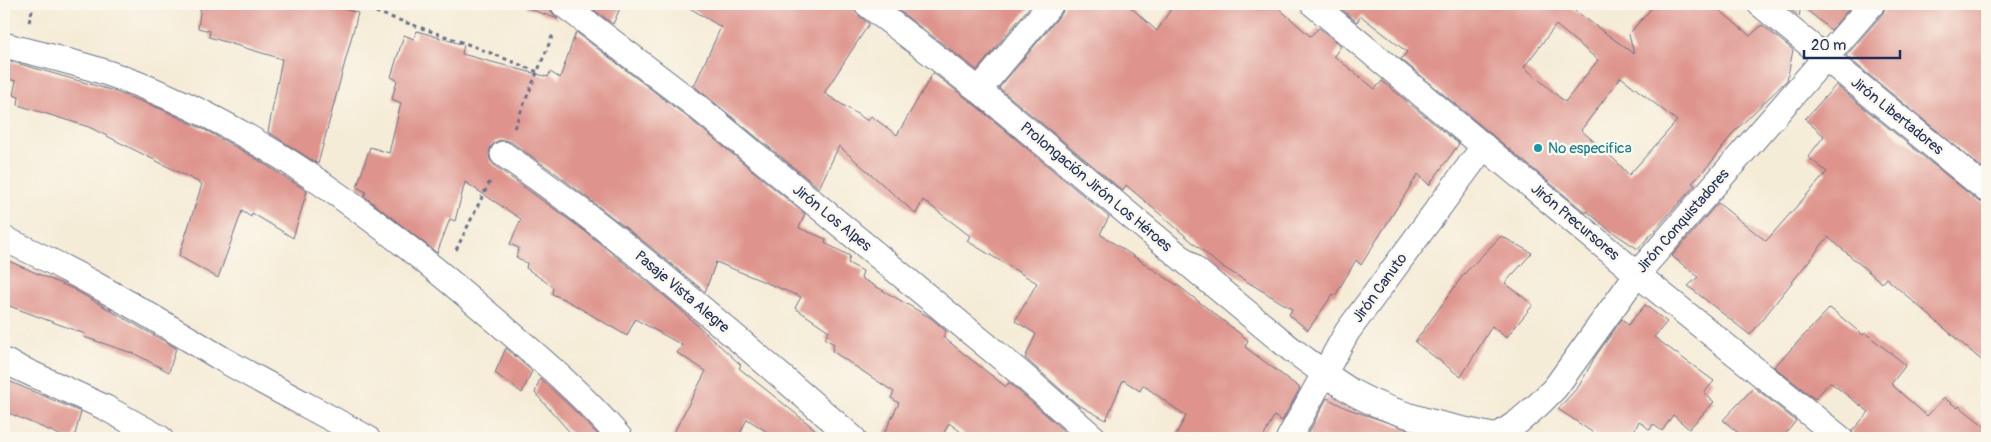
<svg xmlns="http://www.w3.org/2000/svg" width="1991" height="442" font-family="Pangolin,sans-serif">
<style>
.building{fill:#de948d;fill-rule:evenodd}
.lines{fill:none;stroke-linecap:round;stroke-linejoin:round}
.street-casing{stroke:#677188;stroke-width:27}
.path{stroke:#677188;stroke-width:3;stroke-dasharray:4 4;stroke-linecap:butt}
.street{stroke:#fff;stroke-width:25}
.culture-dot{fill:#0f9aa8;stroke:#fbf7ec;stroke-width:2}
.labels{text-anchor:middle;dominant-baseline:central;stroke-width:5;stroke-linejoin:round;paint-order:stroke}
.street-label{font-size:15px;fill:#1b2f5e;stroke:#fbf7ec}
.culture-label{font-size:15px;fill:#0d838f;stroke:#fbf7ec;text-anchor:start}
</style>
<rect width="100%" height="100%" fill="#fbf7ec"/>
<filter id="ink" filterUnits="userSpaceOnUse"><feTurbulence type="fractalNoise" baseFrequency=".02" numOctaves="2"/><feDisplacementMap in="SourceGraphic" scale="10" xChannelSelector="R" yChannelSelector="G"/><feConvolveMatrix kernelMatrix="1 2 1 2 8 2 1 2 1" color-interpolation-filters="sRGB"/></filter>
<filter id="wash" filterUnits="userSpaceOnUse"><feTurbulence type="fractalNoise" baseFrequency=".0096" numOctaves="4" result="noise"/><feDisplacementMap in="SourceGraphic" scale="20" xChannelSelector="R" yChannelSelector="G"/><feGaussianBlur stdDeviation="1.12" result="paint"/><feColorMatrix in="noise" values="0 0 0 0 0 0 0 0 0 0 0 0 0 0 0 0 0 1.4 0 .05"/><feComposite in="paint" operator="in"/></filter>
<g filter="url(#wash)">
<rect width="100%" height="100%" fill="#f5ecd7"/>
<g id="blocks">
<path class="building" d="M201 4H326L358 13 318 164 268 132 282 59 209 37 210 31 198 28Z
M528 4H550L551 11 558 19 527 8Z
M586 4H622L613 24Z
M683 4H853L854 10 858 15 869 24 824 93 868 121 871 116 897 135 933 73 970 101 1109 217 1100 234 1180 287 1248 340 1245 347 1300 388 1282 421 1274 416 1263 438H1174L1186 416 1143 385 1140 391 1123 380 1106 420 1077 404 1025 358 1036 334 1015 321 1037 283 967 241 970 236 923 200 916 214 839 146 819 188 694 86 721 27Z
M890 4H1032L977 70Z
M1065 4H1127L1157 31 1174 4H1274L1310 36 1319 28 1341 46 1334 56 1375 89 1382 81 1459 144 1429 185 1418 174 1361 265 1356 260 1335 296 1333 294 1308 330 1289 315 1292 309 1218 264 1126 185 1123 191 999 88 1062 13Z
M1342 4H1572L1570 7 1634 54 1629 34 1655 4H1704L1709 8 1715 6 1750 36 1762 25 1793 50 1787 80 1734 132 1714 159 1692 183 1695 185 1638 249 1608 229 1587 211 1586 213 1401 59 1407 52 1361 16 1357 22 1339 7ZM1556 25 1598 60 1565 102 1524 67ZM1621 77 1677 121 1629 175 1617 162 1581 130Z
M1784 4H1853L1831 30 1801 5 1799 17Z
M1886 4H1987V172L1846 56 1883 13Z
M417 31 464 45 462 54 548 77 550 72 560 78 576 32 690 119 805 214 799 228 826 239 825 243 850 256 848 263 863 271 861 278 931 318 946 331 943 337 1006 387 1008 383 1012 385 1063 430 1061 438H969L949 423 941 438H882L899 403 891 398 894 392 832 351 834 344 825 339 829 331 795 308 801 297 716 262 705 292 648 245 558 175 511 142 504 140 497 141 491 146 489 153 490 160 495 166 586 232 673 303 741 365 739 368 826 438H777L747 419 738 438H671L706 371 677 353 682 345 635 319 627 336 566 300 552 294 553 287 526 268 527 263 516 257 519 248 510 244 521 219 465 182 455 221 450 219 437 253 364 196 366 192 357 187 370 147 389 153 401 103 392 99 397 80 391 77 404 35 414 39Z
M6 60 111 90 161 109 209 132 255 158 307 191 293 238 252 213 251 217 242 211 218 278 179 256 202 184 89 127 18 105 19 97 13 95 16 81 4 78Z
M1836 85 1978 201 1987 204V365L1886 278 1882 283 1828 237 1750 335 1688 286 1698 277 1672 256 1718 203 1766 241 1827 172 1808 157 1824 136 1805 119Z
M1501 236 1532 253 1505 283 1533 305 1506 338 1492 326 1461 377 1415 342 1464 274Z
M4 259 73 289 176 348 169 372 135 354 84 337 85 334 4 304Z
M1645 305 1667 322 1654 337 1714 381 1704 393 1714 402 1689 429 1673 415 1662 431 1653 424 1650 430 1639 421 1631 438H1601L1558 409 1579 386 1595 357 1622 319 1628 325Z
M1830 308 1863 335 1865 333 1906 365 1891 384 1927 416 1944 398 1958 408 1959 406 1987 428V438H1854L1852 431 1869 412 1830 382 1815 399 1774 367Z
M506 348 532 371 522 393 495 373Z
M540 378 577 413 601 438H575L535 393Z
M4 379 81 412 74 438H67L4 411Z
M1754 387 1796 421 1782 438H1744L1723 420Z
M1327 398 1346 408 1424 435 1423 438H1316L1308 434Z"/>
</g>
</g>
<g filter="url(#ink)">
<use href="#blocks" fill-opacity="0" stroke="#677188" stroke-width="1"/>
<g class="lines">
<defs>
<path id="street" d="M867 4 979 90 1291 349C1312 364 1332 380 1354 393 1397 417 1455 428 1503 438
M1313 4 1637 274 1840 438
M1760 4 1987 190
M564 5 699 108 1020 373 1094 438
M4 45C42 55 80 63 116 76 253 124 371 214 480 307 529 349 578 389 620 438
M979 90 1051 4
M503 154C628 240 739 341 853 438
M4 239C81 273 152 317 224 360 271 387 320 412 367 438
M4 361 106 408 160 438
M1496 437 1518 422 1538 405 1555 388 1637 274 1872 4
M1289 438 1347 332 1484 146"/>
</defs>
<use href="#street" class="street-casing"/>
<path class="path" d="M353 4 473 46 538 72
M29 22 34 4
M514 128 554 32
M456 250 491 179"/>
<use href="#street" class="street"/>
</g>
</g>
<circle class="culture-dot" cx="1538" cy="148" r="5"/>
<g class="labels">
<g class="street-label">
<text transform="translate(1897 116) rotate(39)">Jirón Libertadores</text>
<text transform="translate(1096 187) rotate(40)">Prolongación Jirón Los Héroes</text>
<text transform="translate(832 218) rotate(39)">Jirón Los Alpes</text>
<text transform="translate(1683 221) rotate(-49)">Jirón Conquistadores</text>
<text transform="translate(1575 222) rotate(40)">Jirón Precursores</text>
<text transform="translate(1380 288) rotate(-54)">Jirón Canuto</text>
<text transform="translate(682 292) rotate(40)">Pasaje Vista Alegre</text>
</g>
<g class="culture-label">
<text x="1548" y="148">No especifica</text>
</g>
</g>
<rect width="1991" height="442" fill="none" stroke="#fbf7ec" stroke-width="20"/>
<path d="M1804 50v8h96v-8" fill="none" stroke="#1b2f5e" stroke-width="2.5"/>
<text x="1811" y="50" font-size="15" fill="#1b2f5e" stroke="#fbf7ec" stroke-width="4" paint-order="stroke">20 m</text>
</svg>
